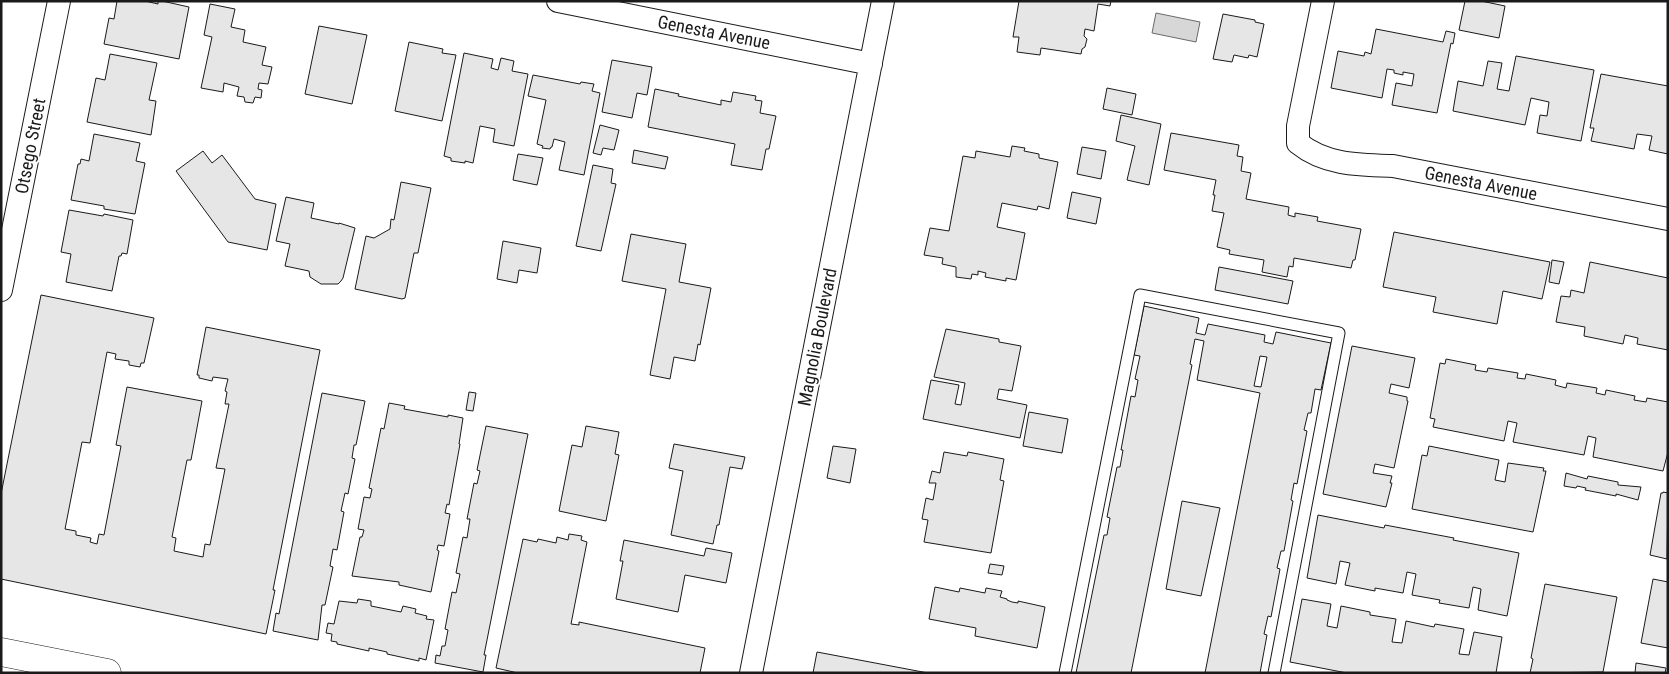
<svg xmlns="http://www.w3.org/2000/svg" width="1669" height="674" font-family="'Roboto Condensed',sans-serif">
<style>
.water{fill:#d7d7d7;stroke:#6a6a6a}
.building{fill:#e6e6e6;stroke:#1a1a1a;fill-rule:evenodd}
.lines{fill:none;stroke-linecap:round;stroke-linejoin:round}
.lane-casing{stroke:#1a1a1a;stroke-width:13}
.street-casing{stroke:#1a1a1a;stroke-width:24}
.primary-casing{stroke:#1a1a1a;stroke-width:29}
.lane{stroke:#fff;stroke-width:11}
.street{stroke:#fff;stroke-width:22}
.primary{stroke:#fff;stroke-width:28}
.labels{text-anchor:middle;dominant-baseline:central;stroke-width:4;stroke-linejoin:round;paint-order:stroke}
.street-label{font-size:18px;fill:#1a1a1a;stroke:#fff}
</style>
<rect width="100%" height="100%" fill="#fff"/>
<path class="water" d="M1156 13 1200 22 1196 42 1152 33Z"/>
<path class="building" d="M117 1H145L158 4V1H162L189 7 179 59 104 44 109 18 114 19Z
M1019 1H1111L1110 6 1098 4 1094 31 1085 29 1084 36 1087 39 1085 47 1082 49 1081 54 1041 48 1040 55 1017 52 1019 37H1013Z
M1465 1H1481L1505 6 1499 38 1459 30Z
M210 4 235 9 231 27 245 30 243 42 266 47 262 65 272 67 268 84 259 83 258 89 262 90 261 98 255 97 253 103 245 102 244 97 237 96 239 87 224 83 223 92 201 88 212 37 204 35Z
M1223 14 1255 20V22L1264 24 1257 57 1249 55 1248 58 1234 55 1232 62 1213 59Z
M319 26 367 35 352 104 305 94Z
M1376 29 1443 42 1446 31 1455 33 1453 44 1451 43 1437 113 1392 105 1396 83 1412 86 1414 74 1403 72V75L1394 73V70L1387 69 1382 98 1331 88 1338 51 1364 56 1365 52 1371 54Z
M409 42 443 49 442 53 456 55 442 121 395 111Z
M464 53 493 59 491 68 498 70 501 58 514 61 512 71 528 74 514 146 493 142 495 129 480 126 473 163 465 161V163L451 161V158L444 156Z
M110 54 157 63 149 100 156 101 151 135 87 122 96 78 105 80Z
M1516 56 1594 70 1581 141 1537 133 1540 115 1547 116 1549 102 1531 98 1525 125 1453 111 1458 81 1483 86 1488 61 1502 63 1497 89 1509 91Z
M612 60 652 67 647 95 637 93 632 118 602 112Z
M1601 74 1668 86V154L1649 150 1652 136 1637 134 1634 149 1591 141 1594 128H1590Z
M533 75 580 84 581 82 594 84 592 91 600 93 584 175 559 170 565 142 554 139 552 147H551L550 149 542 148 543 146 537 144 546 100 528 96Z
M1107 88 1136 94 1132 115 1103 109Z
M655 89 679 94 678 96 721 105V100L731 102 733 92 756 96 755 100 762 101 760 113 776 116 769 149H766L762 170 731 165 735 144 648 127Z
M1121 115 1161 124 1149 185 1127 180 1135 146 1116 141Z
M600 125 619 130 614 150 603 148 601 155 593 153Z
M1171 133 1239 145 1237 156 1243 157 1241 171 1251 173 1246 199 1289 207 1288 215 1295 217V213L1318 217 1317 221 1361 229 1355 260H1353L1351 268 1294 258 1293 267 1289 266 1287 277 1262 272 1264 260 1229 254 1230 250 1217 247 1224 213 1212 211 1215 195H1213L1216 180 1164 170Z
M94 134 140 143 136 161 145 163 135 214 104 209V206L71 200 78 164H80L81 159 89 161Z
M1012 146 1025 148 1024 151 1039 154V158L1058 162 1049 209 1038 206 1037 210 1002 203 997 227 1025 233 1016 280 1006 278V281L985 277 986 273 978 271V275L972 274 971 279 956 277V267L942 264 943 258 924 255 930 228 949 231 963 156 975 158 976 151 1010 157Z
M1082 147 1106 151 1101 179 1077 174Z
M634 150 668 157 665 169 632 163Z
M203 151 212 163 222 155 255 199 276 204 267 250 228 242 176 171Z
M518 154 543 158 537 185 513 180Z
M593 165 613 169 611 183 616 184 601 251 576 246Z
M401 182 431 188 418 253H414L405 298 402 299 355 289 366 236 374 238 390 229 391 219 394 220Z
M1072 192 1101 198 1096 224 1067 218Z
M286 197 314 203 311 218 339 224V223L355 228 343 278 341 281 338 284H321L310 277 309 271 285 266 290 244 276 241Z
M69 210 103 216 104 214 133 220 127 254 122 253 121 256H119L112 291 66 282 71 254 61 252Z
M1394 232 1550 262 1542 299 1503 291 1497 324 1433 312 1436 297 1383 287Z
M631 234 686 244 679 282 711 288 700 345 698 344 695 361 674 357 670 379 650 375 666 289 622 281Z
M503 241 541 248 537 273 519 270 517 283 497 279Z
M1552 260 1564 262 1559 284 1549 282Z
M1590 262 1668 278V350L1637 344 1638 338 1625 335 1623 344 1584 336 1585 327 1556 322 1561 296 1570 297 1571 290 1584 293Z
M1219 267 1293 281 1288 304 1215 290Z
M41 295 154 318 144 363H141L140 367 129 365V361L115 359 116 354 107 352 90 443 82 442 65 529 76 531V535L91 538 90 542 97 544 99 534 104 535 121 446 116 445 127 387 202 401 191 460H187L172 537 176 538 174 551 203 557 205 544 210 545 225 469 216 468 229 404H225L227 392 225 391 228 379 213 377 212 381 199 378V375H197L206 327 320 350 273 590H275L266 634 1 579V494Z
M1144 306 1199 318 1196 333 1205 335 1208 324 1265 335 1264 342 1273 344 1276 332 1331 343 1321 390 1315 389 1311 413H1308L1304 430 1307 431 1297 484 1294 483 1291 500 1293 501 1284 551H1281L1277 568 1280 569 1271 617 1268 616 1264 634 1267 635 1260 673H1205L1260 393 1197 380 1204 341 1195 339 1190 364 1192 365 1131 673H1076L1104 535H1107L1110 518 1107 517 1117 467H1120L1123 450H1121L1131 396 1135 397 1138 380 1135 379 1140 356 1134 355ZM1260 356 1267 357 1261 387 1254 386Z
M946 329 999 339V342L1021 346 1012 391 999 389 997 399 1027 405 1020 438 923 419 931 380 959 385 955 404 961 405 965 383 934 377Z
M1352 346 1415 358 1409 388 1391 384 1389 393 1407 397V401H1408L1394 468 1375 464 1373 473 1392 476 1390 483H1392L1386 507 1323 494Z
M1446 359 1476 365 1475 370 1487 372 1488 368 1518 373 1517 378 1525 379 1526 374 1556 380 1555 385 1566 388 1567 383 1597 388 1596 393 1605 395 1606 390 1635 396 1634 400 1646 402 1647 398 1668 402V452L1663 471 1593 457 1596 438 1588 436 1584 455 1513 442 1517 423 1508 421 1504 441 1433 427 1435 419 1430 418 1440 363 1445 364Z
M469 392 476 393 473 411 466 410Z
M322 393 365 401 356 445H354L352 458 355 459 348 494 345 493 341 511 344 512 337 550 333 549 330 566 333 567 325 605H322L318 640 273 631 276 613 279 614Z
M389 403 405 406 404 409 448 417V415L463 418 459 444H460L449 505 447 504 445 513 450 514 444 546 438 545 437 550 439 551 431 592 399 585V582L352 576 360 537H362L364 530 358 529 364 497 370 498 372 489 369 488 381 428 384 429Z
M1029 412 1068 419 1062 453 1023 446Z
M486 426 528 434 484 655H486L483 672 435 663 436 655 440 656 442 646H445L448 630 445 629 452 592 456 593 460 574 456 573 463 537 467 538 470 519H467L474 483 477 484 480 471 477 470Z
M586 426 619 432 615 454 619 455 606 521 559 511 572 445 582 447Z
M674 444 745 457 742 469 730 467 719 525H717L713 544 671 535 683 471 669 468Z
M833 446 856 449 850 483 827 478Z
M1429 446 1499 460 1495 480 1505 482 1508 463 1544 468 1543 471H1546L1533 532 1412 509 1422 455 1427 456Z
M944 452 967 456 968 452 1004 459 1000 480 1004 481 991 553 924 542 928 520 922 519 926 498 933 500 936 483H929L932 471 940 473Z
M1566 473 1587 479 1588 476 1618 482V485L1641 487 1638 500 1616 494V496L1585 490 1586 488 1577 486 1576 488 1564 486Z
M1663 492 1668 493 1667 559 1650 555 1661 493H1663Z
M1182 501 1220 508 1201 596 1166 589Z
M1318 515 1384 528 1385 525 1454 538 1453 540 1519 553 1507 616 1478 610 1481 589 1473 587 1469 608 1439 603 1440 600 1412 595 1416 574 1407 572 1403 593 1375 588V591L1345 585 1350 563 1340 561 1336 584 1307 578Z
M569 534 582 536 581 540 587 542 571 624 579 625V622L705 648 700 673H518L496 668 523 539 537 542 538 539 556 543 557 537 568 540Z
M624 540 704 556 706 548 732 553 726 583 685 575 678 612 616 599 623 561H620Z
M990 564 1004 566 1002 575 988 573Z
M1653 579 1668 582V648L1641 643Z
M1545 584 1617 597 1603 672 1530 673 1533 659 1531 658Z
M935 587 959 592 960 588 985 593 986 588 1002 591 1000 597 1007 599V600L1012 602 1018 603V601L1045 607 1037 648 975 636 976 628 929 619Z
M358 599 371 601V606L401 612 403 606 416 609 415 613 427 616 426 619 434 620 426 660 419 658V661L387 654V652L369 648V651L337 644V642L331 641 332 634 326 633 328 623 334 624 339 601 357 603Z
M1302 599 1331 604 1327 626 1337 628 1341 606 1370 612V615L1396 619 1392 642 1402 643 1406 621 1434 627 1435 624 1464 629 1459 654 1469 655 1474 632 1502 637 1496 673H1347L1290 662Z
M817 652 928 673H813Z
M1636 663 1666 668 1665 673H1635Z"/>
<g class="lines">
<defs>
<path id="lane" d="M1065 673 1140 295 1339 333 1274 673"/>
<path id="street" d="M558 1 871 64
M1323 1 1298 126V143C1325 165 1359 165 1393 166L1668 219
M1 290 59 1
M751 673 883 1"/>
<path id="primary" d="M1 652 107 673"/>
</defs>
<use href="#lane" class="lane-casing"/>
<use href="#street" class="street-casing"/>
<use href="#primary" class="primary-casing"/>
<use href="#lane" class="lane"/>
<use href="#street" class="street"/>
<use href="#primary" class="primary"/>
</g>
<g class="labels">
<g class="street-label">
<text transform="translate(714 32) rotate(11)">Genesta Avenue</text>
<text transform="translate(30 146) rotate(-79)">Otsego Street</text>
<text transform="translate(1481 183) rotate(11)">Genesta Avenue</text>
<text transform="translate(817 337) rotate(-79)">Magnolia Boulevard</text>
</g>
</g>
<rect width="1669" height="674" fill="none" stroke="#1a1a1a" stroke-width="5"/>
</svg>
